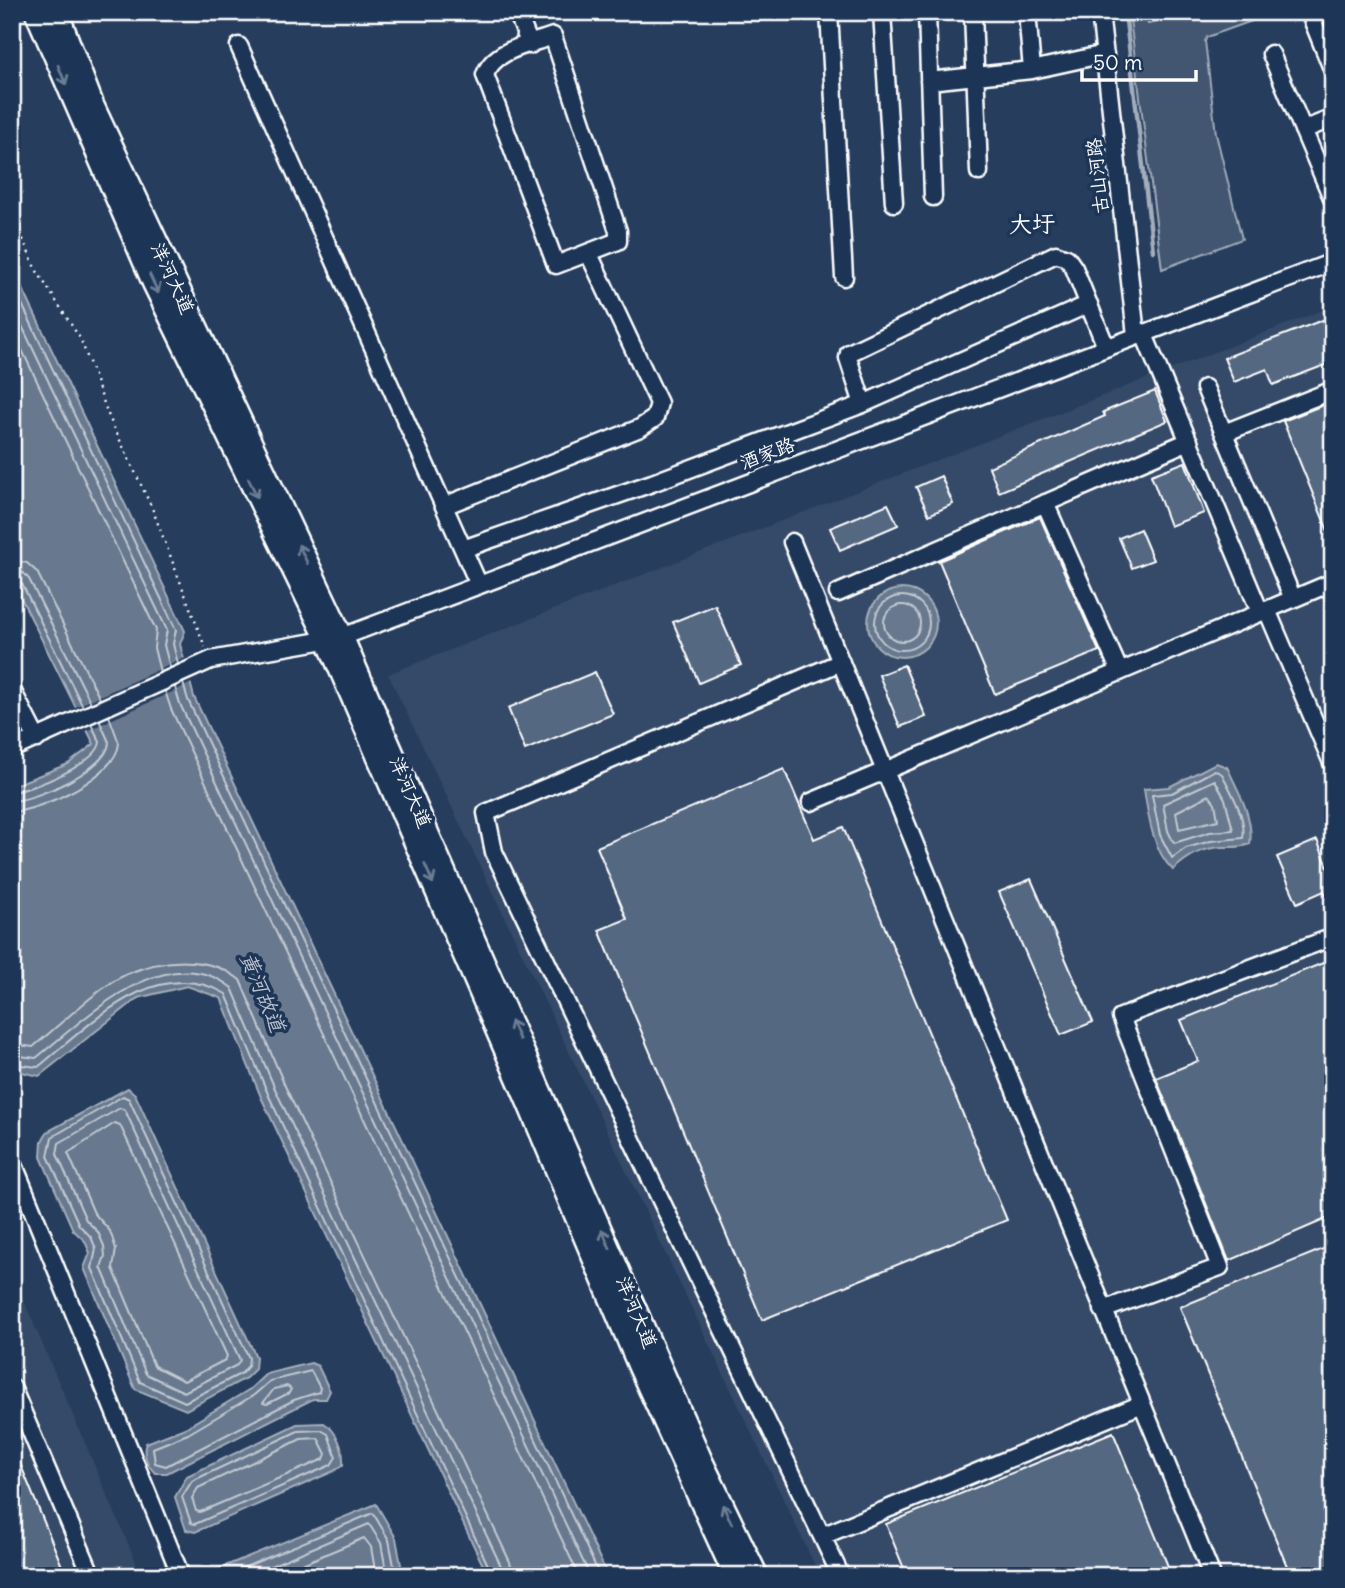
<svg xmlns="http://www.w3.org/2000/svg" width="1345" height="1588" font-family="Delius,'LXGW WenKai TC',sans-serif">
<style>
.built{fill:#344a68}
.green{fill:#425672;stroke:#a0aab8;stroke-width:2}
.water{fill:#67788e;stroke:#a4aebb;stroke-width:2}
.pier{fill:#263d5e}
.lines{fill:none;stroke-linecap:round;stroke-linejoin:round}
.shore{stroke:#c2c9d2;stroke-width:2}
.stream{stroke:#a4aebb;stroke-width:4.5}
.building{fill:#556781;stroke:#fff;stroke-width:2}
.minor-casing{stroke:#fff;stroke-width:21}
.major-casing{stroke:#fff;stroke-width:26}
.path{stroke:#fff;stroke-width:2.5;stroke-dasharray:2 5;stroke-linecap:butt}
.minor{stroke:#1d3557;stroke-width:16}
.major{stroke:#1d3557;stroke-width:21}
.oneway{stroke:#6c7c92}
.labels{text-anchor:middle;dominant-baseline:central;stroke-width:7;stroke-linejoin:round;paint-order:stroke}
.street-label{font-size:19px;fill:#fff;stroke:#1d3557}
.water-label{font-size:21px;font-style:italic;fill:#bbc2cc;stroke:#1d3557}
.quarter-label{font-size:23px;fill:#fff;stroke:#1d3557}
</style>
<rect width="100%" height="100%" fill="#263d5e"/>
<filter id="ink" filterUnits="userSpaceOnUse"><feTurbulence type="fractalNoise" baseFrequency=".0143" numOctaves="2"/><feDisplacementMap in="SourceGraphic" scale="14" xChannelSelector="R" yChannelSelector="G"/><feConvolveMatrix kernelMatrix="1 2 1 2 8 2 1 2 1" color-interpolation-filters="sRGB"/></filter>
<g filter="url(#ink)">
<path class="built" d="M1333 306V1576H820L388 674Z
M12 1273 142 1576H12Z"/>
<path class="green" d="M1129 12H1145L1148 24 1199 12H1277L1207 37 1205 41 1216 134 1242 239 1162 269Z"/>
<path class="water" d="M12 266 185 631 180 644 194 697 608 1576H488L261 1097 221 998 187 986 138 998 39 1076 12 1070V786L68 764 94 744 12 580Z
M868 623a34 34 0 1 1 68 0a34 34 0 1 1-68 0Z
M1216 763 1227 767C1238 790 1254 818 1250 844 1241 848 1232 847 1222 847 1202 848 1188 856 1173 870 1153 851 1148 816 1144 789L1169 787Z
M128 1088 135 1094 256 1357 255 1369 246 1378 186 1410 135 1389 84 1268 90 1253 85 1241 73 1230 41 1157 42 1141 47 1132Z
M311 1363 318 1366 330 1391 326 1399H313L297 1407 167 1473H155C147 1465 142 1453 146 1443L185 1428 250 1389 266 1374Z
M324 1423C337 1431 344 1449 343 1465L334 1471 195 1532 186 1530 175 1497 187 1476 297 1424Z
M376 1504 396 1538 403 1576H201Z"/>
<path class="pier" d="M187 657 194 682 84 732 73 708Z"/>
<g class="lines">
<path class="shore" d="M12 283 176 630 173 644 178 664
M12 305 167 630 164 645 170 668
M12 329 156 630 154 648 160 672
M12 560 27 563 37 572 100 699
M12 570 22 572 29 579 91 703
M12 579 22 584 83 707
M875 623a27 27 0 1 1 54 0a27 27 0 1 1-54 0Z
M884 623a18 18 0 1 1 36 0a18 18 0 1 1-36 0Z
M183 683 188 700 600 1576
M175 687 180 704 590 1576
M165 691 171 709 579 1576
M1215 770 1222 774C1231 791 1247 819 1243 838L1211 841 1186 848 1172 858 1160 835 1152 795 1172 793Z
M1215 780 1225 799 1233 830 1210 832 1174 843 1168 831 1163 804Z
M12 792C32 790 98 763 100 742L91 724
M1209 795 1215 803 1218 820 1179 829 1176 812Z
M12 801C36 800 108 769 109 742L99 720
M12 812C42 810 117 776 119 743L109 716
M12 1044 33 1047C59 1026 98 987 127 974 162 959 209 954 240 980L285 1086 510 1562 513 1576
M12 1055 36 1058C85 1019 166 936 232 988L276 1091 501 1566 502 1576
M12 1064 38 1067C89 1026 155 953 226 994L268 1094 493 1576
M123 1096 129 1099 249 1358 248 1366 242 1373 185 1402 140 1382 92 1268 96 1249 91 1237 79 1225 48 1156 52 1137Z
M120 1108 125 1110 240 1360 237 1365 184 1392 146 1374 101 1267 105 1256 104 1246 98 1232 86 1220 57 1154 59 1143Z
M115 1123 120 1125 227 1356 225 1360 184 1381 154 1366 113 1268 116 1249 110 1231 94 1213 68 1153Z
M311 1371 320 1388 319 1392 294 1400 166 1466 155 1463 153 1448 188 1434 254 1395 270 1381Z
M287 1386 291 1389 289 1393 267 1404 263 1403 274 1389Z
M321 1430 328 1434 336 1457 331 1465 195 1524 191 1523 182 1497 192 1481 298 1431Z
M318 1438 326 1454 324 1459 200 1512 196 1511 192 1498 198 1488 301 1439Z
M224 1576 373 1513 389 1540 396 1576
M247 1576 369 1524 381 1543 387 1576
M274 1576 364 1538 371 1547 376 1576"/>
<path class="stream" d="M1125 12 1153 251"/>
</g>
<path class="building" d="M1333 316V362L1273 385 1267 369 1234 382 1224 358Z
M1155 391 1167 421 999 492 989 467 1105 416 1103 412Z
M1333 401V541H1332L1283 421Z
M1185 462 1204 513 1170 526 1151 475Z
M941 476 953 504 929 515 916 487Z
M888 504 898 525 840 550 830 528Z
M1040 517 1099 651 995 694 939 561Z
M1140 529 1153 560 1132 568 1119 538Z
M715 605 741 665 699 683 673 622Z
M904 665 926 717 900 727 879 675Z
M595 672 613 714 525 750 508 708Z
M784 769 814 839 843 827 1007 1220 762 1320 599 930 627 919 597 847Z
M1317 840 1333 879V911L1324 891 1297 903 1277 857Z
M1031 879 1093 1022 1061 1035 999 892Z
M1333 959V1216L1229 1261 1156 1078 1198 1061 1181 1020Z
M1333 1245V1576H1291L1180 1307Z
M1113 1432 1172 1576H907L886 1524Z
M12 1446H13L66 1576H12Z"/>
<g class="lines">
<defs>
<path id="minor" d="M517 12 530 45
M829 12 844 277
M882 12 894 203
M927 12 933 197
M973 12 979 172
M1027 12 1032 70
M1100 12 1136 335
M1312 19 1333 71
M553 36 618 231V241L556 265 485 75C494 49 529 45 553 36Z
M239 46 479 585
M1271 54 1333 200
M929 81 1032 70 1105 54
M1303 130 1333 118
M1143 332 1260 612
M1205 388 1293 599
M863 404 848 358 849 353 1056 254 1067 258 1074 268 1106 347
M1224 433 1333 390
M1045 503 1120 672
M444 506 640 428 655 418 659 403 589 254
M792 542 1212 1576
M463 549 652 483 863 404 1089 304
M838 593 1189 441
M1267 610 1333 765
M841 662 486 813 494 852 841 1576
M12 690 37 739
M12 749 211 660 342 637 1333 262
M811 802 1333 582
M12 1160 181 1576
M1103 1310 1220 1267 1121 1017 1333 937
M12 1387 92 1576
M822 1536 1142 1404"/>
<path id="major" d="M36 12 154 284 327 639 528 1102 639 1366 735 1576
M57 12 93 106 342 637 701 1460 757 1576"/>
</defs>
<use href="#minor" class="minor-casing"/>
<use href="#major" class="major-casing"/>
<path class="path" d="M12 213 35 268 81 340 109 417 152 508 205 647"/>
<use href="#minor" class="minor"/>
<use href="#major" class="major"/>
</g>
<defs><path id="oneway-shaft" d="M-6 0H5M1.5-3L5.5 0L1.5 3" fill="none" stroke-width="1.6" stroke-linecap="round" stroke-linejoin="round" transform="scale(1.75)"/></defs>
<g class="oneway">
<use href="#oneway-shaft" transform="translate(62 75) rotate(68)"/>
<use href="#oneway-shaft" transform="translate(154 284) rotate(65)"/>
<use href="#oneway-shaft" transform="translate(253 488) rotate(64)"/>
<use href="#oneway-shaft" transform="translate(303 554) rotate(-115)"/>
<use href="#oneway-shaft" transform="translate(429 874) rotate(66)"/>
<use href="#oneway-shaft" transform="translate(515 1030) rotate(-114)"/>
<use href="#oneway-shaft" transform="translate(606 1239) rotate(-113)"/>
<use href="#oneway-shaft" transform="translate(727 1514) rotate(-116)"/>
</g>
</g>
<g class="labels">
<g class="street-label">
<text transform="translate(1097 176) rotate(-96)">古山河路</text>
<text transform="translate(173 278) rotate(65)">洋河大道</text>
<text transform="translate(767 453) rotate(-21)">酒家路</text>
<text transform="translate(411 792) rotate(66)">洋河大道</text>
<text transform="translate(637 1312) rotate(67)">洋河大道</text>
</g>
<g class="water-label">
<text transform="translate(263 992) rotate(67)">黄河故道</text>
</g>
<g class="quarter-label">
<text x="1032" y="223">大圩</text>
</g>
</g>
<rect width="1345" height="1588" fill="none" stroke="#1d3557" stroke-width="42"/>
<rect x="21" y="21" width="1303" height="1546" fill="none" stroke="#fff" stroke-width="2.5" filter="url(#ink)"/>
<path d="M1082 70v10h114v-10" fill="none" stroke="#ffffff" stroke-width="3.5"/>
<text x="1093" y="70" font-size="21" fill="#ffffff" stroke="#1d3557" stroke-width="5" paint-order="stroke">50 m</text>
</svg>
